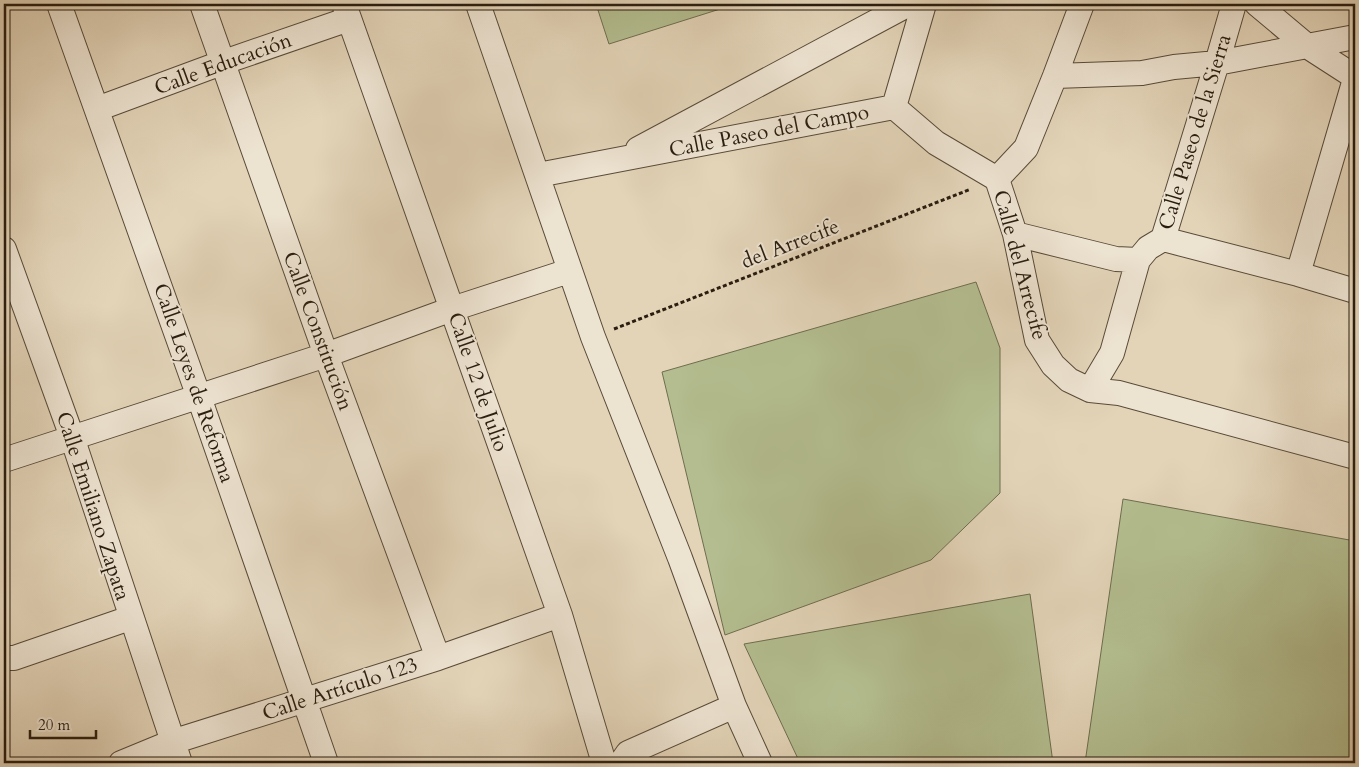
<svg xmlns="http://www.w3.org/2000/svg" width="1359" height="767" font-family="Cardo,serif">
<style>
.green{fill:#b3bd8f;stroke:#6e6d4f}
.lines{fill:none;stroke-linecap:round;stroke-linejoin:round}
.street-casing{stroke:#584b39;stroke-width:26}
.path{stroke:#291d0f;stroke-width:3;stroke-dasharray:4 2.5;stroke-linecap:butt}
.street{stroke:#ede3d1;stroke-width:24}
.labels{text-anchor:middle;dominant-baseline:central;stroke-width:4;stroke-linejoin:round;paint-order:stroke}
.street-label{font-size:21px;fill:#291d0f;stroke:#ede3d1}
</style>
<rect width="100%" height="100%" fill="#e3d4b8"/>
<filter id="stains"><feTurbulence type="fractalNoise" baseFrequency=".004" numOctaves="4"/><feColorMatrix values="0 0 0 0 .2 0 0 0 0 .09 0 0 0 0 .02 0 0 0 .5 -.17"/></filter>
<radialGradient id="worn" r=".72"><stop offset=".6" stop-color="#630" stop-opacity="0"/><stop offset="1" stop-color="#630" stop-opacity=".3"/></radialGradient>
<path class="green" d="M596 4H736L609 44Z
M976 282 1000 348V493L931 560 725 635 662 372Z
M1123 499 1355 541V763H1085Z
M1030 594 1053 763H800L744 644Z"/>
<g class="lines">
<defs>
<path id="street" d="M59 4 199 397 326 763
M202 4 326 355 438 658
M344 4 560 615 604 763
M478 4 593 337 680 558 734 706 760 763
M1257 4 1307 46 1355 77
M1055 76 1142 73 1174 67 1217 63 1355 37
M894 107 936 143 997 179 1015 234 1037 340 1053 365 1069 380 1090 390 1119 393 1355 457
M894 107 924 4
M97 109 224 62 349 19
M638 149 909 4
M538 175 894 107
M997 179 1026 148 1055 76 1082 4
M1015 234 1116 259 1138 260
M1163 239 1298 274 1355 291
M4 249 72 437 180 763
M1298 274 1355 79
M1090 390 1112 353 1138 260 1148 248 1163 239 1217 63 1234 4
M4 460 326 355 452 309 569 271
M4 658H14L130 618
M121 763 172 742 438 658 560 615
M621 763 628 753 734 706"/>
</defs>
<use href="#street" class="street-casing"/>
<path class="path" d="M614 329 971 189"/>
<use href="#street" class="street"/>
</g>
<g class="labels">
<g class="street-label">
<text transform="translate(223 64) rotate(-20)">Calle Educación</text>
<text transform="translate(769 131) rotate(-11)">Calle Paseo del Campo</text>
<text transform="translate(1195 132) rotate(-73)">Calle Paseo de la Sierra</text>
<text transform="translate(790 244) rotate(-21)">del Arrecife</text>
<text transform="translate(1020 265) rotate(75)">Calle del Arrecife</text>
<text transform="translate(318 331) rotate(70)">Calle Constitución</text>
<text transform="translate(478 382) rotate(71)">Calle 12 de Julio</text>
<text transform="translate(194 383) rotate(71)">Calle Leyes de Reforma</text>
<text transform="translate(93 506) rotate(72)">Calle Emiliano Zapata</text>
<text transform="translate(340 689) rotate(-18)">Calle Artículo 123</text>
</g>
</g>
<rect width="1359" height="767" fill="none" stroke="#e3d4b8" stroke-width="20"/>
<rect x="5" y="5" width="1349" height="757" fill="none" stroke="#291d0f" stroke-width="2.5"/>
<rect x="10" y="10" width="1339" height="747" fill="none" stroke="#291d0f"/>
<path d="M30 730v8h66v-8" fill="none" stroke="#291d0f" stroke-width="2.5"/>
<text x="38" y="730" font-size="15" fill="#291d0f" stroke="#ede3d1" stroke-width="4" paint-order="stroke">20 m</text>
<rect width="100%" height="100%" filter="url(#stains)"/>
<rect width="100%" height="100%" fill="url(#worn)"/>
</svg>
